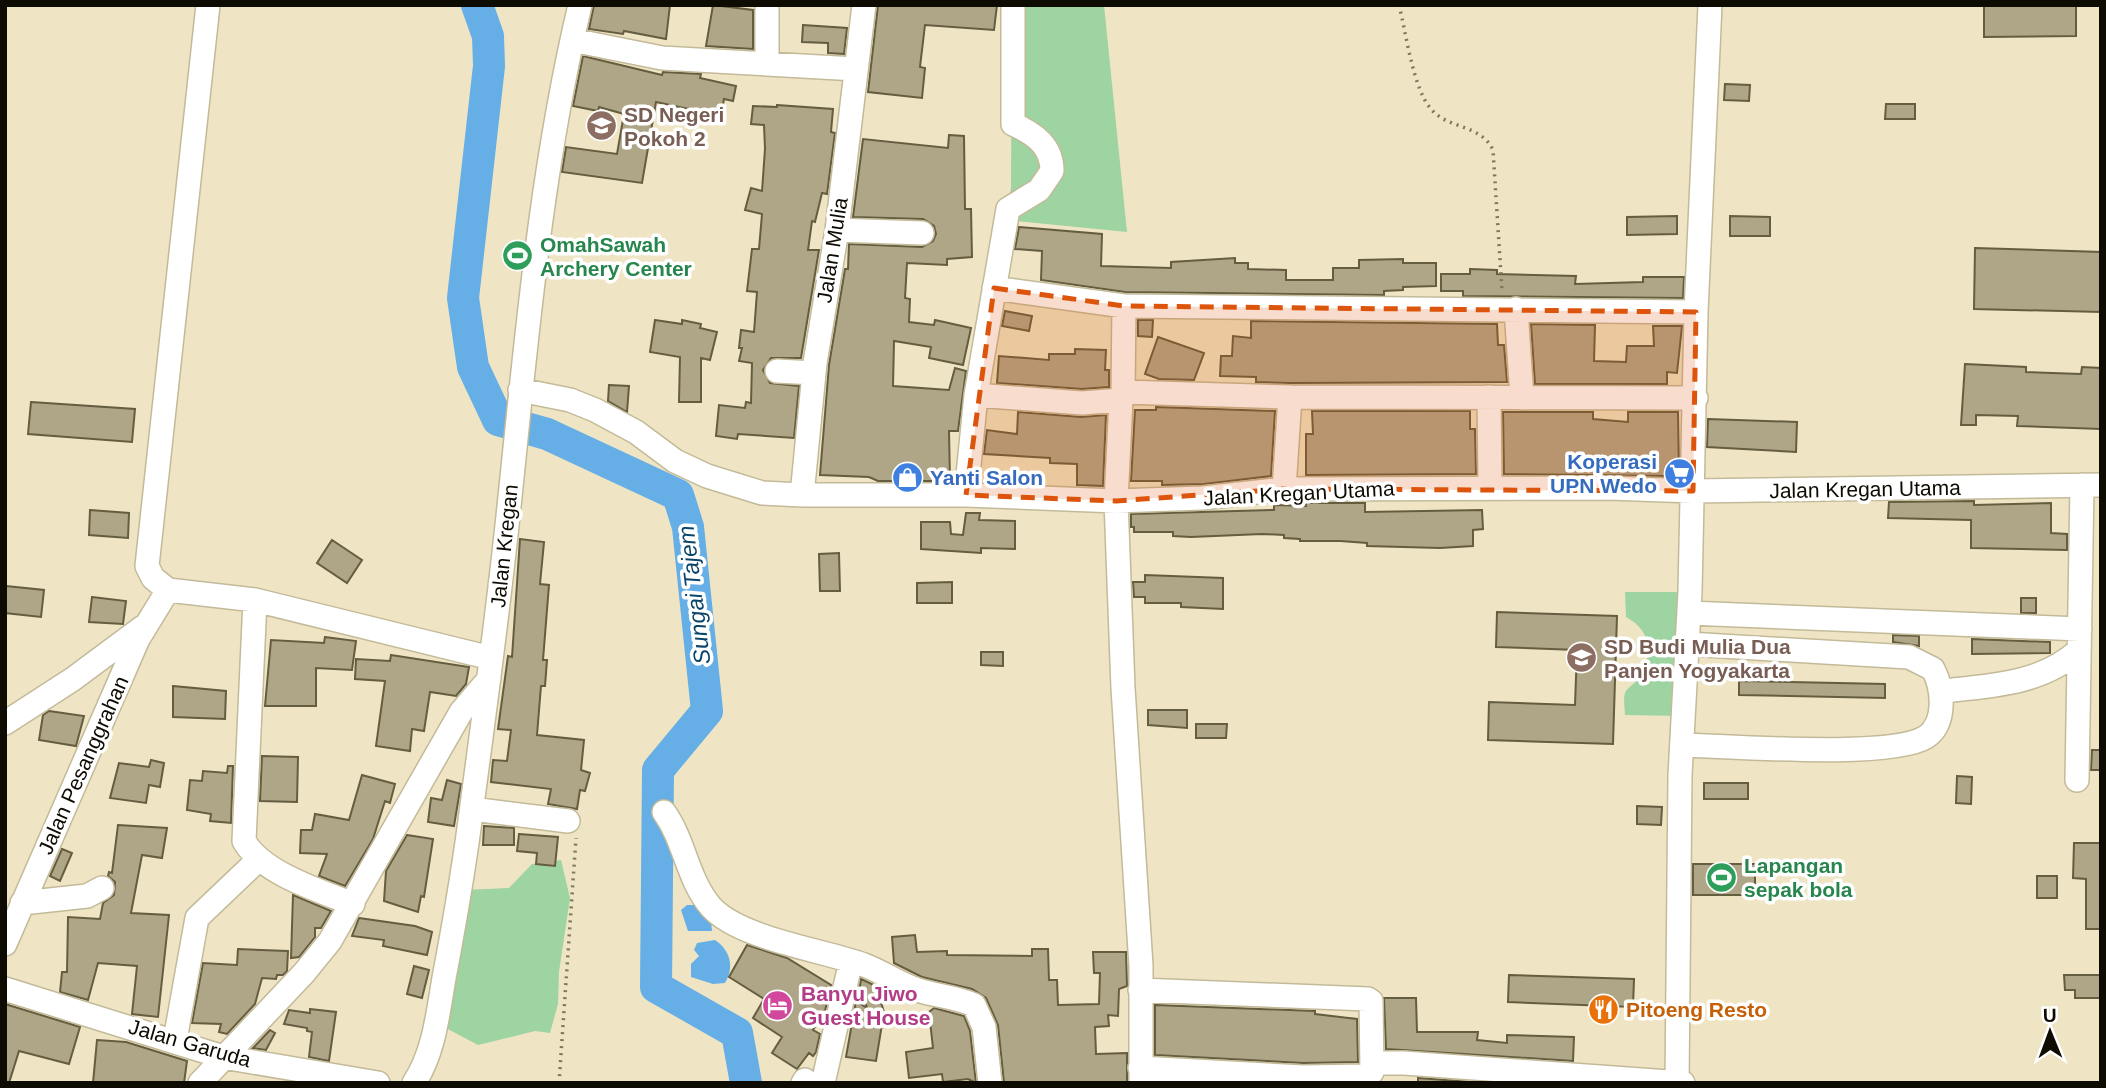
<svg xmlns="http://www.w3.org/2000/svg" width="2106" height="1088" font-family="Arial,sans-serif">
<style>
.green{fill:#9ed3a2}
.water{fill:#65aee6}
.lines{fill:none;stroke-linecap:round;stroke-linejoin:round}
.river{stroke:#65aee6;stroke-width:32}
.building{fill:#afa687;stroke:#655d40;stroke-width:2}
.minor-casing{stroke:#c3ba99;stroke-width:26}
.path{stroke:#7e7762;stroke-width:3.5;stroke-dasharray:2 5;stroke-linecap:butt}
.minor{stroke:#fff;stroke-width:23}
.marked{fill:#dd550c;fill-opacity:0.2;stroke:#dd550c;stroke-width:5;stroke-dasharray:14 9;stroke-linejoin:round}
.labels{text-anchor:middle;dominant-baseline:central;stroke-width:7;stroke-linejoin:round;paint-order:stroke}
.education-label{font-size:21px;font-weight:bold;fill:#785e54;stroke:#fff;text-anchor:start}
.leisure-label{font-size:21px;font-weight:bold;fill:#27864d;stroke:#fff;text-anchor:start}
.street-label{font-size:21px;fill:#0e0b02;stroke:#fff}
.shop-label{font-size:21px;font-weight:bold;fill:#366cbe;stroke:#fff;text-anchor:end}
.hotel-label{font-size:21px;font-weight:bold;fill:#b23c85;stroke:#fff;text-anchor:start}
.food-label{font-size:21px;font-weight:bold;fill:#c56008;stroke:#fff;text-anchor:start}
.water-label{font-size:23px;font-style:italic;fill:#0a4469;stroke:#fff}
</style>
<rect width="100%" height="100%" fill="#efe5c4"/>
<path class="green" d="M1012 5H1104L1127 232 1006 220 1011 188Z
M1625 592H1690L1684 716 1625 715C1625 710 1623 699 1625 693 1626 689 1633 685 1636 681 1654 658 1653 631 1626 617Z
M561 860 570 898 559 972 558 1004 550 1033 535 1031 478 1045 446 1028 463 890 509 888 532 864Z"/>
<path class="water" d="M687 905H694L711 921 712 931H688L681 910Z
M715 940C730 950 735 967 725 983L713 984 691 977V964L699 956 694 950 697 943Z"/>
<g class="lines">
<path class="river" d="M477 5 488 36 489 66 463 298 473 367 498 420 547 434 678 495 688 527 707 711 658 770 656 987 737 1033 746 1083"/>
</g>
<path class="building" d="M594 5H670L666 39 624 31 623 34 589 29Z
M713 5 753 10V49L706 46Z
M878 5H997L994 30 925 25 920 67 925 68 922 98 868 92Z
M1984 6H2076V36L1984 37Z
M803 25 847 28 844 54 828 53V43L802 42Z
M583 56 662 75 663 72 701 74 700 78 736 86 733 101 724 99 721 116 656 102 642 183 562 172 566 147 617 154 624 114 599 107 598 111 573 106Z
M1725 84 1750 85 1749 101 1724 100Z
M1886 104H1915V119H1885Z
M777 105 833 109 831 132 835 133 827 194 822 193 815 222 812 221 808 250H819L801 358H771L763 370 770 383 799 386 794 438 738 434 737 439 716 436 719 405 745 408 746 402 751 403 752 363 739 361 742 348H739L741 330 754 332 757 292 747 291 752 249H759L762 214 745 210 751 188 762 191 765 149 764 125 751 124 753 106 777 107Z
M949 135 964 136 965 209H971L972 257 947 259V265L907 263 905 298 910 299 909 322 934 325 935 320 971 328 963 365 929 358 931 347 894 341 893 386 949 390 955 368 966 371 958 431H949L950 481H878L869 477 820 475 829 365 845 269H848L849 244 922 247 933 241 936 234 934 226 923 219 853 217 863 139 948 148Z
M1677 216V234L1627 235V217Z
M1730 216 1770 217V236H1730Z
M1019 227 1102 234 1101 266 1171 268V262L1235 258V263H1248V269L1286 270V280H1333V268H1359V260L1403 259V263H1436V286L1403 287V290L1384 291V295L1125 292 1041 280 1042 251 1015 249Z
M1975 248 2101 252V312L1974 309Z
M1470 269 1497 270V274L1576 276 1575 284 1643 282V277H1684L1683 298 1463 296V291H1441V274H1470Z
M1005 311 1032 316 1029 331 1002 326Z
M655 320 682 324V320L701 324 700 328 717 332 710 360 701 358V402H679L680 357 650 352Z
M1138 320H1153L1152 337 1138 336Z
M1251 321 1497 324 1498 345H1504L1507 382 1290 383 1256 382V377L1220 376 1221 356H1232L1233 336 1251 338Z
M1531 324 1595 325 1594 361 1626 362 1627 346H1654L1653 326H1682L1677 373 1667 372V384H1535Z
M1158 337 1204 353 1194 380 1159 379 1145 374Z
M1075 349 1106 350 1105 370H1109V387L1082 389 997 383 999 356 1049 360V354H1075Z
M1965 364 2026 367V372L2052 373 2081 374 2082 367 2101 368 2100 429 2017 426 2018 416 1976 415V425H1961Z
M609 385 629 386 627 412 608 401Z
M31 402 135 409 132 442 28 434Z
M1156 407 1275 411 1271 476 1204 484 1162 485V481H1131L1135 410H1156Z
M1312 411H1470V429H1475L1476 474 1306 475V434H1313Z
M1018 412 1081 417 1106 415 1103 486 1077 485V464L1050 463V458L984 454 987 430 1017 434Z
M1503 412H1593V419L1628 422V412H1678L1679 473 1667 472V476L1504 474Z
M1708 419 1797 422 1796 452 1707 447Z
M1974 501V505L2051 503V533L2067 534V550L1971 548V520L1888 518 1889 502Z
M1306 503H1365V512L1482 510 1483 529 1473 530V546L1440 548 1367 546V543L1340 541H1300V539L1284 538V535L1262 534 1191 537 1173 536V532H1134V527H1131V514L1274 510V505L1306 506Z
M90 510 129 513 128 538 89 535Z
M966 513H980L979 520 1015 521V549L981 548V553L921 549V522H950L951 534 963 535Z
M520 539 544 542 540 584 549 585 543 660H547L545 686H541L537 735 584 740 581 770 590 773 585 791 580 790 577 809 548 804 551 789 491 782 493 760 507 761 511 730 498 729 508 656 512 657Z
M332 540 362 560 347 583 317 563Z
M839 553 840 591H820L819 554Z
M1145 575 1223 578V609L1181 607V603H1145V597H1134L1133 582H1145Z
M952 582V603H917V583Z
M6 586 44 590 41 617 5 613Z
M92 597 126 601 123 624 89 622Z
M2021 598H2036V613H2021Z
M1497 612 1617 616 1613 744 1488 740 1489 702 1575 705 1577 650 1496 647Z
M1893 635 1919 636V646L1893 642Z
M325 637 356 641 352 670 316 668V706H265L271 640 324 643Z
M1972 639 2050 642V653L1972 654Z
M981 652H1003V666L981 665Z
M391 655 469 667 466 684 456 696 430 692 424 731 412 729 410 751 376 746 385 681 355 679 356 659 390 661Z
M1739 681 1885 684V698L1739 695Z
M173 686 226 691 225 719 173 717Z
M1148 710H1187V728L1148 725Z
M49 711 84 716 76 746 39 740 43 715Z
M1196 724H1227L1226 738H1196Z
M2092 750H2101V770H2091Z
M262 756 298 757 297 802 260 801Z
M151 760 164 763 160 787 149 785 146 803 110 798 119 763 149 767Z
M228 766H233L231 823 210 821 211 814 187 810 190 780 202 781 203 771 227 773Z
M362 775 395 784 390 803 385 801 373 839 345 886 319 876 327 854 300 853 301 830H312L315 814 349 820Z
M1957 776 1972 777 1971 804 1956 803Z
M447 780 461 784 454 826 428 822 431 798 442 800Z
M1704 783H1748V799H1704Z
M1637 806 1662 807 1661 825 1637 824Z
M118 825 167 828 162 858 142 855 131 913 169 915 158 1017 132 1014 137 966 98 963 88 1000 60 992 62 972H67L68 917 100 919 103 903 114 895 115 882 108 876 109 872 112 873Z
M484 826 514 828V845H483Z
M519 834 558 837 555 866 536 864 537 853 517 851Z
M407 835 433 839 424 897 421 896 418 912 384 901 386 871Z
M2074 843H2101V929H2086V879L2073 878Z
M62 849 72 853 60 881 50 876Z
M1693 864H1755V895H1693Z
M2037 876H2057V898H2037Z
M293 895 331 911 321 928H315V937L299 957 291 958Z
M359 918 415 926 432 932 427 955 383 946 384 940 352 936Z
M915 935 917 952 947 951V955L1032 956V949H1048L1049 980H1057L1058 1005 1099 1004 1100 973H1094L1093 952H1126L1127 986 1119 989 1118 1016 1108 1015 1109 1026 1095 1027 1096 1054 1127 1053V1083H1004L998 1025 986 998 972 989 922 977 894 963 892 937Z
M747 945 787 958 831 985 825 1011 813 1030 820 1034 816 1052 813 1056 809 1053 797 1069 772 1053 782 1037 753 1018 764 999 729 977Z
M238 949 288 951 287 971 283 975H277L276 979 262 978 255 1004 227 1034 219 1032 221 1024 192 1023 203 963 237 965Z
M414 966 429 970 422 998 407 994Z
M1509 975 1634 979 1633 1007 1508 1002Z
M2064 975H2101V998H2075V990H2065Z
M861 979 876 986 884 1012 876 1061 846 1057 856 1001 867 1008 860 986Z
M1384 998H1416L1417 1032H1478L1477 1040 1507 1043V1035L1574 1037 1573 1061 1386 1049Z
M5 1004 80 1027 69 1064 19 1051 9 1083H5Z
M1155 1005 1315 1011V1014L1357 1019 1358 1062 1303 1063 1155 1055Z
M934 1008 964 1016 970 1031 976 1083 968 1079 943 1082 942 1074 909 1078 906 1052 933 1048 929 1012Z
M310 1009 336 1012 329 1061 309 1057 312 1032 307 1031V1028L284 1024 289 1010 310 1013Z
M270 1030 275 1033 266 1050 253 1048Z
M97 1040 126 1042 187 1061 184 1083H93Z
M1418 1078 1484 1083H1418Z"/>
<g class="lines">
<defs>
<path id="minor" d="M208 5 147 566 153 578 168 590 255 600 491 658
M572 40 662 58 856 69
M767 64V5
M837 230 922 233
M994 288 1124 306 1696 312
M1124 306 1123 392 1290 397 1696 398
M1516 309 1522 398
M777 371 814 373
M520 390 570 400 595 410 636 432 675 461 707 476 762 493 802 495H966L1116 501 1202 498 1284 489 1609 488 1693 491 2101 485
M976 395 1082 403 1121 400 1116 501 1123 688 1141 966V1083
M1489 397 1490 487
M1284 489 1290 397
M802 495 815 363 837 230 864 5
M966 495 976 395 1008 209 1039 190 1052 171C1052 146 1035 134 1013 124V5
M255 600 244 841C262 873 320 891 353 904
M1689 613 2080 629
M1942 691C1991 686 2042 684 2079 650
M5 723 73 679 143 627
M1682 745C1730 746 1891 759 1926 737 1947 723 1943 688 1933 669L1909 657 1688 644
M2077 780 2082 485
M472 809 568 821
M664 812C685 841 687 879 711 907 740 939 823 950 864 965 883 972 899 984 918 990 936 996 956 997 974 1005L984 1027 990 1083
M22 903 87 896 102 888
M5 944 138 639 168 590
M5 989 223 1057 378 1083
M1140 990 1368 999 1371 1001 1372 1072
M175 1040 197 918 259 859
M1140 1068 1303 1077 1367 1076 1378 1063H1404L1683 1083
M200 1083 304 973 330 941 461 712 489 679
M414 1083C434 1053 438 1013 444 978 455 920 465 863 472 805 485 708 498 612 508 516 526 345 540 173 580 5
M803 1083 805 1080
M823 1083 851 961
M1677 1083 1680 775 1690 592 1696 312 1710 5"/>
</defs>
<use href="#minor" class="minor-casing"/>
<path class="path" d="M1399 5C1406 32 1413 89 1431 109 1447 129 1481 124 1493 150L1502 291
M559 1083 576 838"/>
<use href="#minor" class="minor"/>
</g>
<path class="marked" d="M994 288 1124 306 1696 312 1693 491 1284 489 1116 501 966 495Z"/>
<defs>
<symbol id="school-disc" viewBox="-11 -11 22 22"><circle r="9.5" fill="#8d6e63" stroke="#fff"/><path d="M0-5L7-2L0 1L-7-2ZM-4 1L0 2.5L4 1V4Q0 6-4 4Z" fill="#fff"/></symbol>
<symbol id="stadium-disc" viewBox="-11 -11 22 22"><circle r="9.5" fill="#2e9e5b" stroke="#fff"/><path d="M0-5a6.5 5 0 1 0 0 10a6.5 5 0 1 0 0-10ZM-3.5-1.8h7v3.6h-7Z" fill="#fff"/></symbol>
<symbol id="supermarket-disc" viewBox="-11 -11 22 22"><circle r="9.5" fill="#3f7fe0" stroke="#fff"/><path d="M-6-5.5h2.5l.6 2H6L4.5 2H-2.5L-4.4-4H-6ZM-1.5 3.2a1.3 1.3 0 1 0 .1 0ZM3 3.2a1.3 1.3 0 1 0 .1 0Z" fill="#fff"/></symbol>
<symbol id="shop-disc" viewBox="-11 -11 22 22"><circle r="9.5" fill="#3f7fe0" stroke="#fff"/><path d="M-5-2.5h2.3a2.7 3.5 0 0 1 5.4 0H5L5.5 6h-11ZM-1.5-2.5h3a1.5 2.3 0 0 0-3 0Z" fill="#fff"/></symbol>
<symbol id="hotel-disc" viewBox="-11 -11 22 22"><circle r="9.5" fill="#d1479c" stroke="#fff"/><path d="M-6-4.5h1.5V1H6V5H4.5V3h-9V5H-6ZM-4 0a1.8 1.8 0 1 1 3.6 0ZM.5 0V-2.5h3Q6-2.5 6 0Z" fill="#fff"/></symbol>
<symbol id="restaurant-disc" viewBox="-11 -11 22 22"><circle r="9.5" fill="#e8710a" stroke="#fff"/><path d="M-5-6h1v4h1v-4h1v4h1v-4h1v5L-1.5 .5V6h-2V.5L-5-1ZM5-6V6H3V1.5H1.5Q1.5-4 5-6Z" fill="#fff"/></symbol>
</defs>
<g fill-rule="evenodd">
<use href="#school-disc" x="584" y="108" width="35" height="35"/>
<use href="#stadium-disc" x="500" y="238" width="35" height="35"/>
<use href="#supermarket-disc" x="1662" y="456" width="35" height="35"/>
<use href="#shop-disc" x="890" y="460" width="35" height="35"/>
<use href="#school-disc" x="1564" y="640" width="35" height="35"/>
<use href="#stadium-disc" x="1704" y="860" width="35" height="35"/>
<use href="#hotel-disc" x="760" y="988" width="35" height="35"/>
<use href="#restaurant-disc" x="1586" y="992" width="35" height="35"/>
</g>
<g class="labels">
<g class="education-label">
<text x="624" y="114">SD Negeri<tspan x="624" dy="24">Pokoh 2</tspan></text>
<text x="1604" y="646">SD Budi Mulia Dua<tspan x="1604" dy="24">Panjen Yogyakarta</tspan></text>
</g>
<g class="leisure-label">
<text x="540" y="244">OmahSawah<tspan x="540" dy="24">Archery Center</tspan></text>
<text x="1744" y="865">Lapangan<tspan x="1744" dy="24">sepak bola</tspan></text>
</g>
<g class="street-label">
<text transform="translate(832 250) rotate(-81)">Jalan Mulia</text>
<text transform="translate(1865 489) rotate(-1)">Jalan Kregan Utama</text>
<text transform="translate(1299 493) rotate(-3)">Jalan Kregan Utama</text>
<text transform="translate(504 546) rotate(-84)">Jalan Kregan</text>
<text transform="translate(83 765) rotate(-66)">Jalan Pesanggrahan</text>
<text transform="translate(190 1043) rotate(16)">Jalan Garuda</text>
</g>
<g class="shop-label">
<text x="1657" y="461">Koperasi<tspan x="1657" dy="24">UPN Wedo</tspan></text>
<text x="930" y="477" text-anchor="start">Yanti Salon</text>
</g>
<g class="hotel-label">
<text x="801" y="993">Banyu Jiwo<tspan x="801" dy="24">Guest House</tspan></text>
</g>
<g class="food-label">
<text x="1626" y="1009">Pitoeng Resto</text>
</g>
<g class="water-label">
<text transform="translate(694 595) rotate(-97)">Sungai Tajem</text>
</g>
</g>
<rect width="2106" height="1088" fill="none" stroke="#0e0b02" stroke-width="14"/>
<g transform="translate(2050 1032) rotate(359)" stroke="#ffffff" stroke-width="5" paint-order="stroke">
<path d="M0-5L12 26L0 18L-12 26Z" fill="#0e0b02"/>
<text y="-10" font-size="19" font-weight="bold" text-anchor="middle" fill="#0e0b02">U</text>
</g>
</svg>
